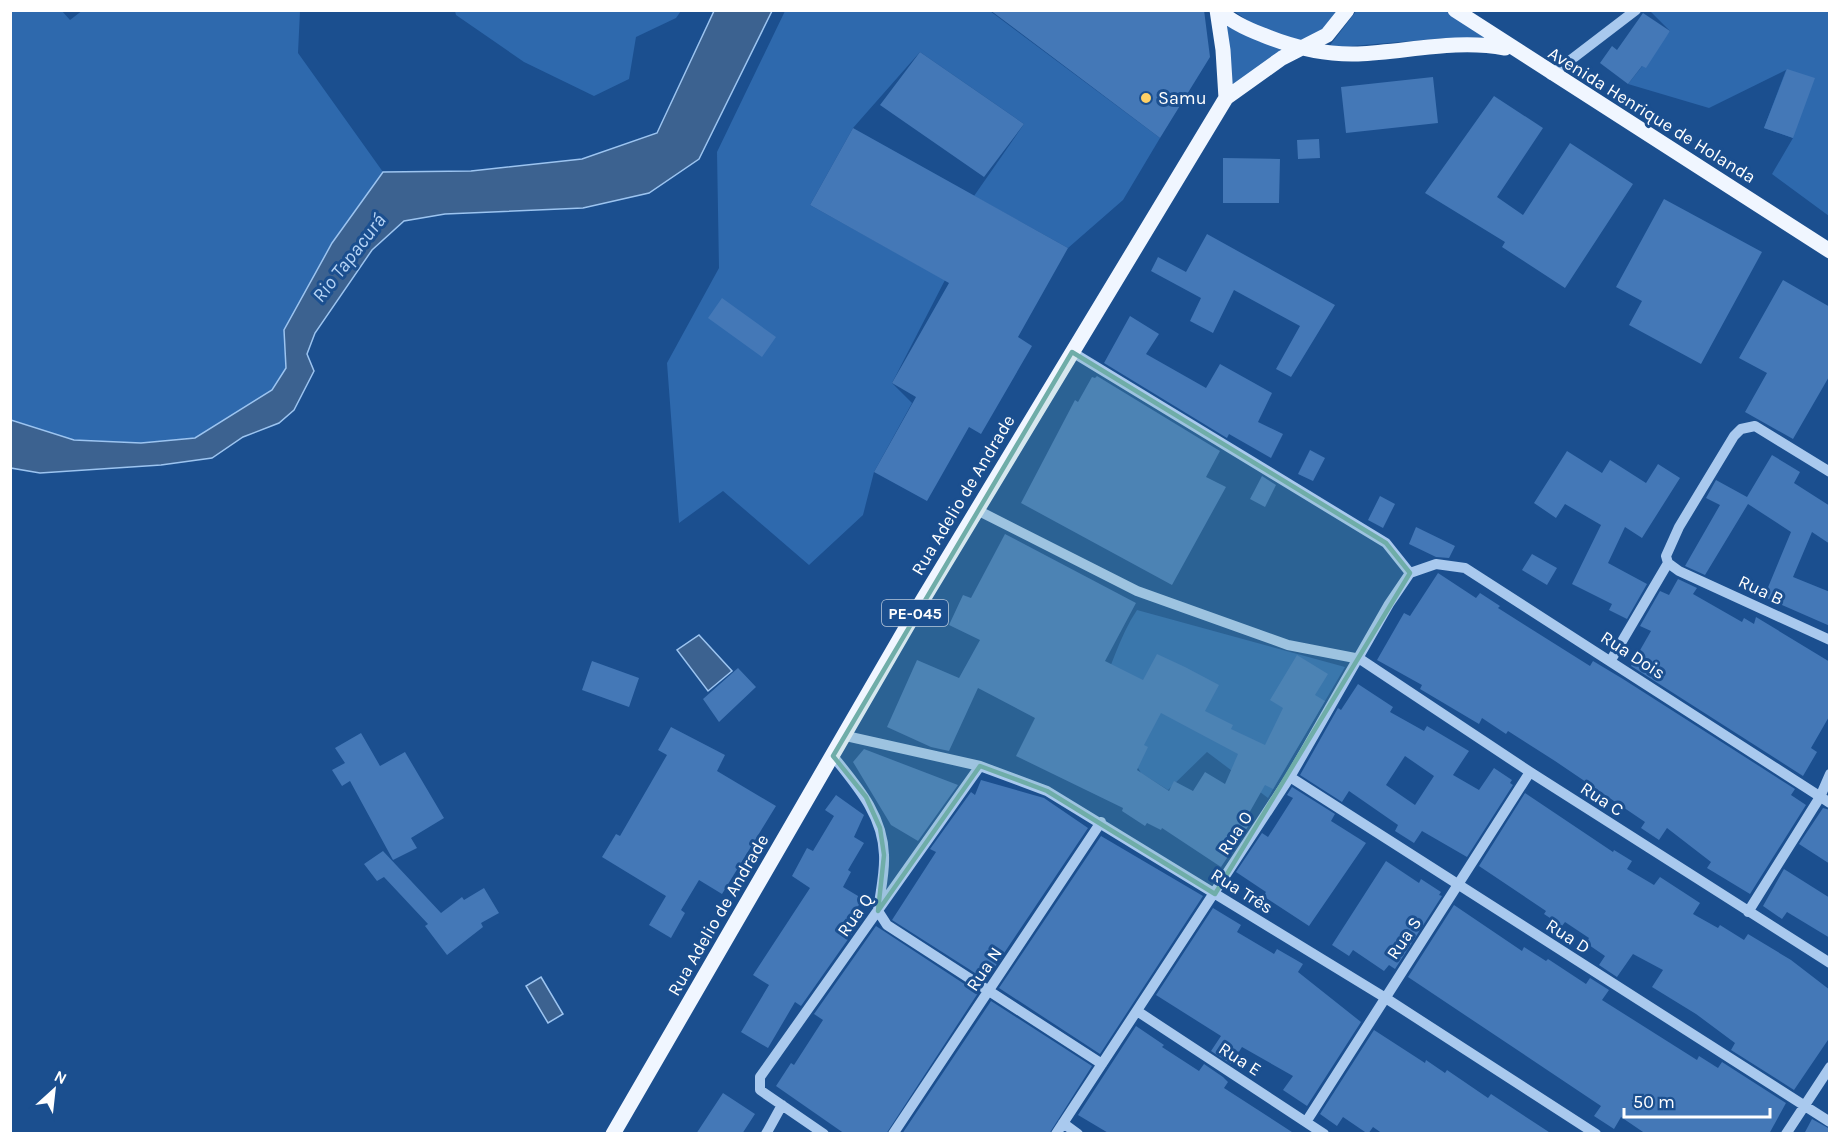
<svg xmlns="http://www.w3.org/2000/svg" width="1840" height="1144" font-family="Karla,sans-serif">
<style>
.green{fill:#2e69ad}
.water{fill:#3c6290;stroke:#9cc4f0;stroke-width:1.5}
.building{fill:#4478b7;fill-rule:evenodd}
.lines{fill:none;stroke-linecap:round;stroke-linejoin:round}
.minor{stroke:#a9c9ee;stroke-width:10}
.major{stroke:#f0f6ff;stroke-width:15}
.marked{fill:#6fada8;fill-opacity:0.2;stroke:#6fada8;stroke-width:4.5;stroke-linejoin:round}
.poi-dot{fill:#ffd166;stroke:#1b4f8f;stroke-width:2}
.labels{text-anchor:middle;dominant-baseline:central;stroke-width:6;stroke-linejoin:round;paint-order:stroke}
.shield{fill:#1b4f8f;stroke:#bbcadd;stroke-width:1.5}
.shield-label{font-size:16px;font-weight:bold;fill:#fff}
.poi-label{font-size:18px;fill:#fff;stroke:#1b4f8f;text-anchor:start}
.street-label{font-size:18px;fill:#fff;stroke:#1b4f8f}
.water-label{font-size:20px;font-style:italic;fill:#b5d3f5;stroke:#1b4f8f}
</style>
<rect width="100%" height="100%" fill="#1b4f8f"/>
<path class="green" d="M83 10 300 11 298 53 383 172 332 243 284 330 286 368 272 390 195 438 141 443 74 440 11 420 10 11H62L70 20Z
M1357 10 1448 11 1497 43 1447 38 1328 48Z
M455 11V10L681 11 676 18 636 37 629 79 594 96 524 62 456 15Z
M785 11H990L1160 138 1123 200 1068 248 974 196 1024 124 920 52 853 128 810 205 945 280 892 383 912 403 874 472 863 515 809 565 723 491 679 523 667 363 719 268 717 152Z
M1234 11H1341L1322 33 1301 45 1258 28Z
M1650 11H1829V216L1772 174 1793 138 1764 128 1786 70 1709 108 1628 84 1670 31Z
M1222 19 1295 51 1231 89Z
M1137 610 1345 667 1268 798 1207 752 1168 790 1141 773 1097 698C1111 669 1119 637 1137 610Z"/>
<path class="water" d="M714 11H772L699 159 649 193 583 208 445 214 404 221 372 250 315 333 307 354 314 371 294 410 279 423 243 437 212 458 161 465 40 473 11 468V420L74 440 141 443 195 438 272 390 286 368 284 330 332 243 383 172 471 171 582 159 657 133Z
M699 635 732 671 708 691 677 650Z
M541 977 563 1014 548 1023 526 986Z"/>
<path class="building" d="M990 10H1204L1210 57 1160 138Z
M1643 13 1670 31 1646 68 1642 66 1628 84 1600 63 1612 46 1617 50Z
M920 52 1024 124 984 177 880 105Z
M1787 69 1815 78 1793 138 1764 128Z
M1433 77 1438 123 1346 133 1341 87Z
M1494 96 1543 128 1497 197 1523 215 1570 143 1633 184 1565 288 1502 247 1505 242 1425 193Z
M853 128 1068 248 1018 337 1032 346 981 434 969 427 927 501 874 472 916 397 892 383 949 283 810 205Z
M1319 139 1320 158 1298 159 1297 140Z
M1223 158 1280 159 1279 203H1223Z
M1664 199 1762 252 1701 364 1629 325 1642 301 1616 287Z
M1207 234 1335 305 1291 377 1276 369 1300 326 1234 290 1213 333 1190 321 1201 298 1151 271 1158 257 1186 272Z
M1783 280 1830 307V375L1793 439 1745 412 1767 373 1739 358Z
M722 298 776 337 762 357 708 318Z
M1130 316 1159 334 1146 354 1206 388 1220 364 1272 393 1258 422 1283 434 1271 458 1229 434 1227 438 1104 363Z
M1097 376 1220 451 1206 477 1226 487 1172 585 1021 503 1075 400 1078 402 1092 377 1095 378Z
M1310 450 1325 458 1313 481 1298 474Z
M1567 451 1602 473 1610 460 1646 483 1658 464 1680 478 1642 538 1625 527 1608 563 1647 584 1627 619 1609 610 1612 604 1572 584 1601 525 1565 504 1556 518 1534 503Z
M1772 455 1800 472 1794 483 1830 506V544L1812 532 1793 577 1830 592V626L1764 597 1791 532 1748 504 1705 575 1685 566 1720 505 1706 498 1716 480 1747 497Z
M1262 476 1276 485 1265 507 1250 499Z
M1380 496 1395 504 1383 528 1368 520Z
M1416 527 1455 546 1449 558 1436 557 1409 544Z
M1005 534 1136 603 1105 661 1143 680 1157 654 1185 667 1219 685 1205 711 1233 725 1231 729 1265 745 1283 708 1270 700 1297 655 1328 674 1315 695 1325 701 1273 789 1265 785 1244 822 1249 825 1221 867 1162 828 1161 830 1147 823 1145 826 1122 811 1123 808 1016 756 1035 718 978 688 949 751 931 747 887 727 917 660 959 678 980 640 949 625 963 595 971 598ZM1161 713 1238 754 1225 784 1205 772 1193 791 1174 781 1169 791 1137 770 1148 747 1144 745Z
M1532 554 1557 568 1547 585 1522 570Z
M1438 573 1476 598 1480 593 1500 606 1498 608 1590 666 1593 661 1623 679 1795 789 1791 795 1806 805 1750 894 1707 868 1711 862 1667 828 1659 840 1641 828 1645 822 1555 761 1508 731 1506 734 1482 718 1479 724 1420 689 1422 685 1377 660 1404 613 1410 616Z
M1678 579 1697 588 1693 594 1742 622 1744 618 1754 624 1756 617 1830 662V715L1811 748 1817 752 1803 776 1631 666 1651 631 1640 626 1660 591 1669 595Z
M592 661 639 678 629 707 582 690Z
M738 668 756 687 719 722 703 699Z
M1358 684 1393 707 1390 712 1424 731 1427 726 1469 751 1453 775 1479 790 1494 768 1512 780 1510 783 1513 785 1467 857 1422 831 1414 843 1395 831 1398 825 1349 791 1342 802 1300 775 1338 708 1341 710ZM1405 756 1434 776 1415 805 1386 785Z
M671 727 725 755 717 771 776 806 722 894 699 880 681 910 685 913 671 938 649 925 666 896 602 857 616 834 620 836 667 755 658 750Z
M361 733 380 766 405 752 444 818 411 838 417 848 393 860 350 781 342 786 332 770 345 763 335 748Z
M864 749 958 785 918 841 891 825 853 762Z
M981 780 1044 798 1088 828 986 980 892 920 936 852 930 849 971 792 975 795Z
M1292 787 1335 814 1331 821 1366 843 1309 926 1263 896 1266 892 1236 872 1262 833 1268 837 1293 798 1287 795Z
M1525 793 1613 852 1614 850 1632 861 1627 869 1654 885 1660 877 1700 903 1693 914 1718 928 1720 925 1744 940 1748 934 1791 960 1830 990V1037L1794 1090 1731 1050 1735 1043 1696 1014 1652 987 1663 970 1633 954 1617 977 1599 965 1605 956 1586 943 1589 938 1565 922 1562 926 1544 914 1546 911 1479 866Z
M836 795 864 815 854 837 864 843 848 870 851 872 843 887 863 899 854 912 863 918 801 1006 795 1002 768 1048 741 1032 769 985 753 975 810 888 792 876 807 848 813 851 834 816 825 810Z
M1823 808 1830 810V864L1799 844Z
M1101 836 1203 896 1100 1054 999 988Z
M383 851 441 913 462 897 464 900 484 888 499 913 481 923 483 927 447 955 425 926 428 924 384 877 377 881 364 864Z
M1386 861 1419 883 1421 879 1441 892 1439 895 1442 896 1395 969 1389 965 1384 971 1353 950 1349 956 1332 945Z
M1784 869 1830 898V938L1787 912 1782 919 1763 906Z
M1454 905 1522 951 1524 947 1546 961 1548 959 1586 984 1590 978 1609 990 1602 1000 1697 1060 1699 1056 1718 1068 1722 1062 1786 1103 1769 1134H1646L1621 1117 1614 1129 1594 1116 1601 1106 1408 977Z
M1213 908 1241 925 1237 932 1274 954 1277 949 1303 964 1298 972 1361 1022 1307 1106 1283 1090 1293 1076 1242 1047 1231 1064 1211 1051 1221 1036 1156 995Z
M876 926 978 993 886 1134H845L776 1086 791 1063 794 1065 823 1020 814 1014Z
M991 1001 1092 1066 1049 1134H902Z
M1136 1026 1164 1045 1162 1047 1199 1071 1204 1064 1223 1077 1228 1082 1224 1088 1295 1134H1110L1078 1115Z
M1374 1030 1425 1063 1426 1060 1445 1073 1447 1070 1488 1098 1491 1094 1552 1134H1383L1373 1127 1368 1134 1343 1117 1337 1126 1320 1114Z
M723 1093 755 1114 742 1134H696Z
M1812 1119 1830 1129V1134H1804Z"/>
<g class="lines">
<path class="minor" d="M1551 75 1636 10
M1072 352 1386 543 1410 573
M1830 472 1755 426 1741 429 1734 436 1679 527 1666 556 1668 563 1679 571 1830 640
M977 510 1137 591 1288 645 1360 659 1530 772 1830 963
M1410 573 1436 564 1465 568 1830 803
M1611 660 1668 563
M846 736 980 766 1047 791 1384 997 1596 1134
M833 756C857 786 883 815 884 855 885 873 880 893 878 911L887 925 1102 1064
M1290 777 1830 1122
M1748 912 1820 797 1830 774
M1137 1011 1324 1134
M1306 1122 1530 772
M1063 1123 1078 1134
M766 1134 782 1105
M824 1134 760 1090V1077L980 766
M893 1134 1101 822
M1056 1134 1290 777 1389 604 1410 573
M1786 1134 1830 1067"/>
<path class="major" d="M1217 10 1223 50 1226 98
M1219 10C1231 22 1247 29 1263 35 1292 47 1326 55 1358 54 1407 52 1455 39 1505 48
M1455 10 1830 251
M613 1134 913 616 1226 98 1282 58 1327 35 1347 10"/>
</g>
<path class="marked" d="M1072 352 1386 543 1410 573 1215 894 1047 791 980 766 878 911 884 855 880 828 866 797 833 756Z"/>
<circle class="poi-dot" cx="1146" cy="98" r="6"/>
<g class="labels">
<rect class="shield" x="882" y="600" width="66" height="26" rx="4.5"/>
<g class="shield-label">
<text x="915" y="613">PE-045</text>
</g>
<g class="poi-label">
<text x="1158" y="98">Samu</text>
</g>
<g class="street-label">
<text transform="translate(1652 115) rotate(32)">Avenida Henrique de Holanda</text>
<text transform="translate(963 495) rotate(-59)">Rua Adelio de Andrade</text>
<text transform="translate(1761 590) rotate(25)">Rua B</text>
<text transform="translate(1633 655) rotate(33)">Rua Dois</text>
<text transform="translate(1602 799) rotate(33)">Rua C</text>
<text transform="translate(1235 833) rotate(-57)">Rua O</text>
<text transform="translate(1242 891) rotate(32)">Rua Três</text>
<text transform="translate(718 915) rotate(-60)">Rua Adelio de Andrade</text>
<text transform="translate(855 915) rotate(-55)">Rua Q</text>
<text transform="translate(1568 936) rotate(33)">Rua D</text>
<text transform="translate(1404 938) rotate(-56)">Rua S</text>
<text transform="translate(984 969) rotate(-56)">Rua N</text>
<text transform="translate(1240 1059) rotate(33)">Rua E</text>
</g>
<g class="water-label">
<text transform="translate(349 258) rotate(-52)">Rio Tapacurá</text>
</g>
</g>
<rect width="1840" height="1144" fill="none" stroke="#ffffff" stroke-width="24"/>
<g transform="translate(54 1090) rotate(27)" stroke="#1b4f8f" stroke-width="4.5" paint-order="stroke">
<path d="M0-4.5L10 22L0 15L-10 22Z" fill="#ffffff"/>
<text y="-9" font-size="16" font-weight="bold" text-anchor="middle" fill="#ffffff">N</text>
</g>
<path d="M1624 1108v9h146v-9" fill="none" stroke="#ffffff" stroke-width="3"/>
<text x="1633" y="1108" font-size="18" fill="#ffffff" stroke="#1b4f8f" stroke-width="4.5" paint-order="stroke">50 m</text>
</svg>
